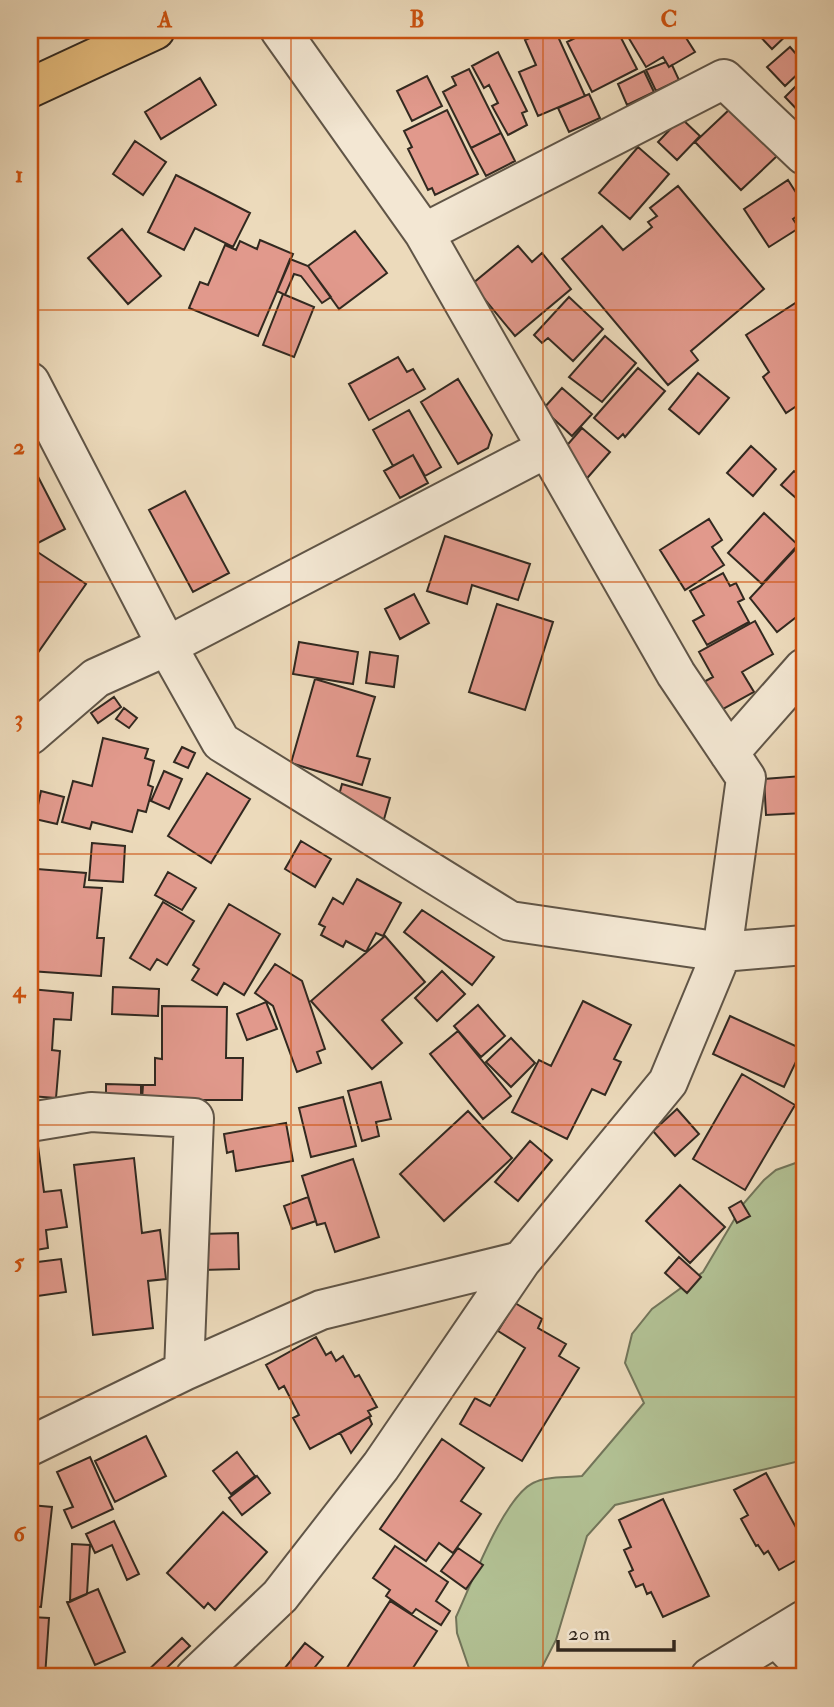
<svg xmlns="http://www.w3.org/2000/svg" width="834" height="1707" font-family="'IM FELL Double Pica',serif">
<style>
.green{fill:#b2c194;stroke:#72755a;stroke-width:2}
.building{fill:#e1998c;stroke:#322920;stroke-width:2}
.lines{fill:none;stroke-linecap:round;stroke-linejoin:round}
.minor-casing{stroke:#605547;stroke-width:42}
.primary-casing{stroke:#322920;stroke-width:42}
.minor{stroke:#f3e7d3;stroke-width:38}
.primary{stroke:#e6bd7e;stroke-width:38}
.grid{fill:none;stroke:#cd520f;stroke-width:2;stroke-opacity:0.55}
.neatline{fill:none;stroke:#cd520f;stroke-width:2.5}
.grid-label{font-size:23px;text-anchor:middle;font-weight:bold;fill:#cd520f}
</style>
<rect width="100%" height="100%" fill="#ecdabb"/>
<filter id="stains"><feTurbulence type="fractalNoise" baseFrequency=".00286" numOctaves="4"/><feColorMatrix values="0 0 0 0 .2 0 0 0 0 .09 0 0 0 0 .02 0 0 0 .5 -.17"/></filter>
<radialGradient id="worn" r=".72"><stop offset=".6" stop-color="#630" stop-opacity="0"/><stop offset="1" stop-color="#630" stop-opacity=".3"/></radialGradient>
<path class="green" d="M804 1160V1460L615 1505 587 1536 556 1640 537 1677H472L457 1633 456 1617C471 1585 503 1498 533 1483 546 1476 567 1478 582 1476L644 1403 625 1363 632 1334 652 1309 703 1272 744 1203 764 1180 776 1170Z"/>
<path class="building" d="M548 30H555L585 96 538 116 519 72 536 65 525 40Z
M591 30H617L637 69 592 92 567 42Z
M624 30H681L695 52 669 67 663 57 646 67Z
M754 30H792L772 49Z
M790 47 804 63V68L785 86 767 67Z
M498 52 527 111 522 113 527 125 508 135 492 106 498 103 489 85 484 88 472 66Z
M666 62 669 67 672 65 679 80 656 91 646 70Z
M469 69 501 133 471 148 443 92 456 85 452 77Z
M644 71 654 92 627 105 618 84Z
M427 76 442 106 412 121 397 91Z
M200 78 216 105 161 139 145 112Z
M804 78V117L785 97Z
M589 94 600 118 569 132 558 108Z
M731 108 777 156 741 190 695 142Z
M447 110 478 174 435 195 432 188 428 190 408 149 412 147 404 131Z
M681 118 700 136 677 160 658 142Z
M501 133 515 161 486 176 471 148Z
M135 141 166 162 143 195 113 174Z
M638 147 669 174 630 219 599 193Z
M176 175 250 213 233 247 195 228 184 250 148 232Z
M788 180 804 205V211L793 219 799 228 769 247 744 209Z
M678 186 764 289 691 351 698 360 668 385 562 259 602 226 623 250 652 227 648 222 657 216 650 208Z
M122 229 161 276 128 304 88 258Z
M355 231 387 273 339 309 308 266Z
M260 240 293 254 258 336 189 308 200 282 208 285 225 245 236 250 240 241 257 249Z
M518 246 532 262 542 253 571 289 515 336 472 284Z
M290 259 308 266 331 297 322 303 301 276 294 274 285 295 277 291Z
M283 294 314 307 294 357 263 345Z
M569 297 603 329 573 361 548 338 542 343 534 335Z
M800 300 804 303V401L786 413 763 377 769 372 746 335Z
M605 336 636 363 602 402 569 377Z
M398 357 407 372 413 369 425 389 369 420 349 384Z
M638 368 665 391 625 437 623 434 618 439 594 418Z
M698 373 729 398 699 434 669 409Z
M458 379 492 435 488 448 458 464 421 402Z
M562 388 592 414 572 436 543 409Z
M409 410 441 467 425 476 413 455 393 466 373 430Z
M582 428 610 452 582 484 562 451Z
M751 446 776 469 753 496 727 473Z
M413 455 428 483 400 498 384 471Z
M32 465 65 529 30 547V466Z
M794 471 800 476 804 472V505L781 485Z
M185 491 229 573 193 592 149 510Z
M764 513 798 545 762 584 728 553Z
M709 519 722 540 712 547 724 565 685 590 660 550Z
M445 536 530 564 518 600 472 585 467 604 427 591Z
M804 540V611L777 632 750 598Z
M33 549 86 584 30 664V554Z
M723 573 730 586 736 583 744 599 738 602 749 622 707 645 693 621 704 615 690 591Z
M414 594 429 623 400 639 385 609Z
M497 604 553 622 525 710 469 692Z
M755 621 773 654 742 672 754 692 716 713 700 684 713 677 699 652Z
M299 642 358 652 353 684 293 674Z
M370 652 398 656 394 687 366 683Z
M315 679 375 697 357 756 370 759 362 785 291 763Z
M114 697 121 707 98 723 91 713Z
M124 708 137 718 129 728 116 719Z
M103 738 148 749 145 758 154 761 148 785 153 787 146 812 138 810 132 832 92 822 90 829 62 822 73 781 92 786Z
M182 747 195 753 188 768 174 762Z
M164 771 182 779 169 809 151 801Z
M207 773 250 799 211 863 168 836Z
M802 776 804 813 766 815 764 779Z
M342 784 390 798 381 830 335 810Z
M41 791 64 797 57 824 35 819Z
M301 841 331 859 315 887 285 869Z
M92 843 125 846 123 882 89 880Z
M37 869 86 873 84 887 102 888 97 938H104L101 976 30 971Z
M168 872 196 888 182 910 155 895Z
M357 879 401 903 383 936 376 933 366 952 346 941 343 947 321 935 325 927 319 924 333 898 343 904Z
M163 902 194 921 167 965 157 959 150 970 130 958Z
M229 904 280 934 244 995 224 983 217 995 192 980 199 969 193 965Z
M422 910 494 957 472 985 404 932Z
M385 936 425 982 382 1020 402 1043 372 1069 311 1001Z
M275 964 302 981 325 1049 317 1052 321 1063 297 1072 273 1006 255 993Z
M442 971 465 994 437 1021 415 998Z
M113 987 159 989 158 1016 112 1014Z
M30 989 73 993 71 1020 54 1019 52 1050 60 1051 56 1098 30 1096Z
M583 1001 631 1025 614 1059 621 1062 605 1095 592 1089 567 1139 512 1112 539 1060 551 1066Z
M266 1002 277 1029 247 1040 237 1014Z
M478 1005 505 1036 481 1057 454 1026Z
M162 1006 227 1007 226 1058H243L242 1100H142L143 1085H155V1058L162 1059Z
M730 1016 802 1049 784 1087 713 1054Z
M458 1031 511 1096 483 1119 430 1054Z
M511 1038 535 1063 511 1087 486 1062Z
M742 1074 795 1105 745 1190 693 1159Z
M381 1082 391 1119 376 1122 379 1136 362 1141 348 1091Z
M106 1084 141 1085V1100L106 1099Z
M343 1097 356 1146 311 1157 299 1108Z
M677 1109 699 1134 675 1156 653 1131Z
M468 1111 512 1158 444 1221 400 1174Z
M286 1123 293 1161 236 1171 233 1151 227 1153 224 1134Z
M530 1141 552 1160 518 1201 495 1182Z
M38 1146 44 1192 61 1190 67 1227 46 1230 48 1248 30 1251V1147Z
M134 1158 142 1233 160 1230 166 1279 148 1281 153 1328 93 1335 74 1165Z
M353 1159 379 1237 335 1252 325 1223 317 1225 302 1176Z
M680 1185 725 1227 690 1263 646 1221Z
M308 1197 316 1221 292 1229 284 1206Z
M741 1201 750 1216 737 1223 729 1208Z
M238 1233 239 1269 202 1270V1234Z
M679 1257 701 1277 687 1293 665 1273Z
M61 1259 66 1292 30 1297V1263Z
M515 1303 542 1319 538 1328 566 1344 559 1356 579 1368 522 1461 460 1424 475 1398 490 1406 525 1348 498 1331Z
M316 1337 326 1355 331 1352 336 1361 343 1356 355 1377 359 1375 377 1407 368 1411 371 1416 310 1449 293 1418 299 1415 284 1386 279 1389 266 1365Z
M369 1417 372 1424 351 1453 340 1433Z
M146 1436 166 1476 115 1502 95 1461Z
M442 1439 484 1468 461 1501 481 1514 453 1553 439 1543 426 1561 380 1529Z
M237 1452 255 1476 231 1494 213 1471Z
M90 1457 113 1509 72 1528 64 1510 73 1507 57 1472Z
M766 1473 804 1542V1556L779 1570 768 1551 764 1554 758 1545 756 1546 741 1519 748 1515 734 1490Z
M257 1476 270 1493 242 1515 229 1498Z
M663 1499 709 1596 663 1617 651 1592 647 1594 643 1584 636 1587 629 1572 633 1570 624 1550 631 1547 619 1520Z
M30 1505 52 1507 41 1607 30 1606Z
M223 1512 267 1552 215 1610 208 1603 204 1608 167 1573Z
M114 1521 139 1574 127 1580 112 1545 95 1553 86 1534Z
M72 1544 90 1545 87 1594 70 1602Z
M395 1546 448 1582 436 1601 450 1611 441 1625 416 1609 412 1614 386 1596 390 1590 373 1578Z
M458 1548 483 1565 466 1589 441 1571Z
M98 1589 125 1652 95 1665 67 1602Z
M390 1601 437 1631 407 1677H341Z
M30 1617 49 1618 45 1677H30Z
M182 1638 190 1646 157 1677H141Z
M305 1643 323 1657 307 1677H295L284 1669Z"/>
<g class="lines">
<defs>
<path id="minor" d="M424 233 724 79 804 155
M30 382 167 646 221 742 510 921 722 952 804 945
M30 735 96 678 167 646 547 448
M729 753 804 668
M30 1122 91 1112 194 1118 184 1371
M30 1446 184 1371 321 1310 521 1261
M776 1637 804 1666
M195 1677 280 1596 381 1466 521 1261 668 1082 722 952 746 778 676 674 424 233 280 30
M710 1677 804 1620"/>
<path id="primary" d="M30 88 155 30"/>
</defs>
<use href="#minor" class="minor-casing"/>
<use href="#primary" class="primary-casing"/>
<use href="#minor" class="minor"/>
<use href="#primary" class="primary"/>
</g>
<path class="grid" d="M291 30V1677M543 30V1677M30 310H804M30 582H804M30 854H804M30 1125H804M30 1397H804"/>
<rect width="834" height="1707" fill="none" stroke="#ecdabb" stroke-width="77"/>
<path d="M558 1640v10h116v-10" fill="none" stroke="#322920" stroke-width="3.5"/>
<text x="568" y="1640" font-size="21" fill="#322920" stroke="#f3e7d3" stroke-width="5" paint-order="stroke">20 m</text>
<rect x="38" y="38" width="758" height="1630" class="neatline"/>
<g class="grid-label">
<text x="165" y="27">A</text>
<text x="417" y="27">B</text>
<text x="669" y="27">C</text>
<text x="19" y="182">1</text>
<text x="19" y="454">2</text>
<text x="19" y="726">3</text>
<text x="19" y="997">4</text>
<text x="19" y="1269">5</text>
<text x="19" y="1541">6</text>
</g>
<rect width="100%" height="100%" filter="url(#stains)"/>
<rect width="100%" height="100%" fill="url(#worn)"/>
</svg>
